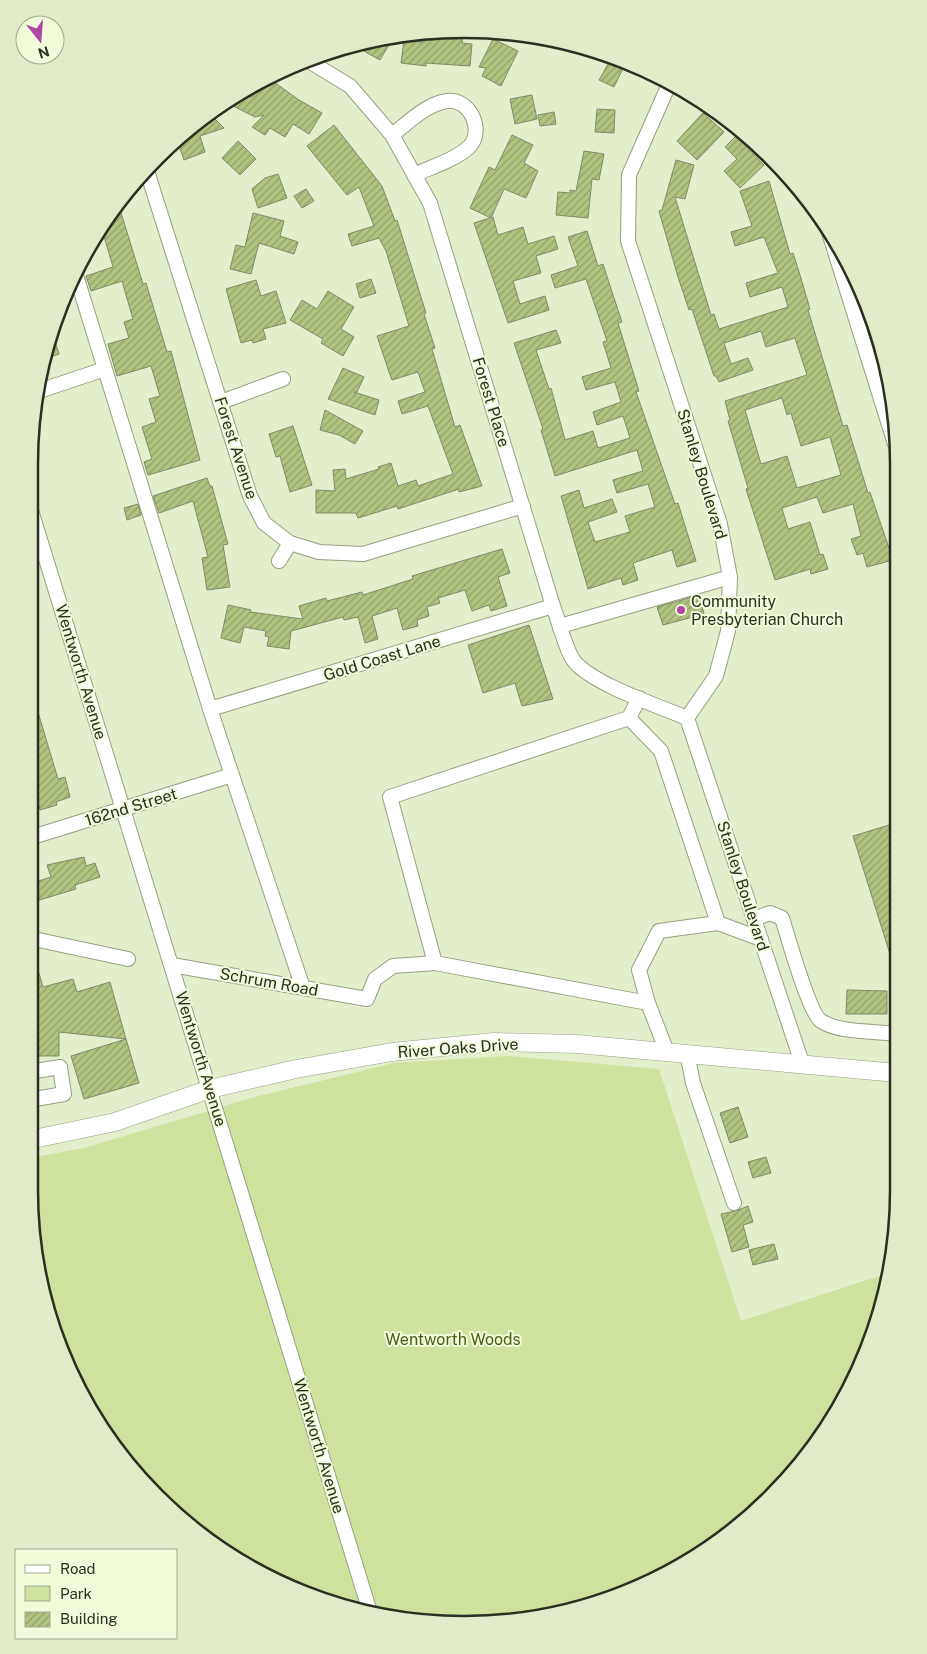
<svg xmlns="http://www.w3.org/2000/svg" width="927" height="1654" font-family="'Public Sans',sans-serif">
<style>
.park{fill:#cee19d}
.building{fill:url(#building-hatch);stroke:#80896a;fill-rule:evenodd}
.lines{fill:none;stroke-linecap:round;stroke-linejoin:round}
.minor-casing{stroke:#96a080;stroke-width:16}
.major-casing{stroke:#96a080;stroke-width:19}
.minor{stroke:#fff;stroke-width:14}
.major{stroke:#fff;stroke-width:18}
.poi-dot{fill:#af45a7;stroke:#f1fbd9;stroke-width:2}
.labels{text-anchor:middle;dominant-baseline:central;stroke-width:4;stroke-linejoin:round;paint-order:stroke}
.street-label{font-size:16px;fill:#2b2f22;stroke:#f1fbd9}
.poi-label{font-size:16px;fill:#2b2f22;stroke:#f1fbd9;text-anchor:start}
.park-label{font-size:16px;fill:#4e5e12;stroke:#f1fbd9}
.rim{fill:none;stroke:#2b2f22;stroke-width:2.5}
</style>
<defs>
<pattern id="building-hatch" width="6" height="6" patternUnits="userSpaceOnUse" patternTransform="scale(1.25)"><rect width="6" height="6" fill="#b1c47f"/><path d="M-1 1l2-2M0 6l6-6M5 7l2-2" fill="none" stroke="#90a068"/></pattern>
</defs>
<rect width="100%" height="100%" fill="#e3eecc"/>
<path class="park" d="M507 1056 659 1069 741 1321 888 1273 883 1303 840 1408 750 1518 630 1592 492 1624 351 1610 222 1552 118 1455 52 1330 29 1191V1158L84 1148 255 1097 394 1063Z"/>
<path class="building" d="M435 30H455L454 32 463 33 462 43 472 44 470 66 426 63V66L401 63 404 40 425 42 426 31Z
M394 36 380 60 351 44Z
M493 39 518 51 501 86 482 76 486 68 479 67Z
M592 49 626 62 614 87 599 80 608 64Z
M267 77 299 100 322 113 309 134 293 124 285 137 270 128 265 135 252 127 264 115 255 117 231 105 236 96 241 92 252 97Z
M532 95 537 119 515 124 510 99Z
M597 109 615 110 614 133 595 132Z
M554 112 556 124 540 126 538 115Z
M703 113 724 132 697 160 677 141Z
M207 114 208 118 213 117 224 128 200 136 205 152 184 160 177 139Z
M334 125 382 186 395 221 397 220 426 313 424 314 435 348 432 349 455 427 460 425 482 486 459 492V489L398 509 397 506 358 518 356 513H316V490L335 491 333 470 345 469 346 479 379 469 378 467 391 463 398 486 416 480 418 486 453 474 428 406 402 414 398 401 425 392 418 372 392 380 389 372 377 336 409 326 386 251 379 238 352 246 348 234 374 226 359 187 347 195 307 146Z
M512 135 533 145 524 163 538 171 526 198 504 189 491 218 470 208 489 167 495 170Z
M736 136 764 165 740 188 724 171 737 159 725 147Z
M238 141 256 159 240 175 222 158Z
M584 151 604 154 599 180 592 179 588 218 556 215 558 192 570 193V190L576 191Z
M676 160 694 165 685 199 675 197 711 315 714 314 719 329 788 307 782 287 750 297 746 283 778 273 764 237 735 246 731 232 752 226 740 191 769 181 790 254 793 253 800 275 810 309 808 310 843 426 847 425 868 493 870 492 893 560 867 567 863 553 857 555 851 539 861 536 853 504 823 513 817 497 782 508 788 529 810 522 820 555 823 554 828 569 811 574 810 569 775 580 746 489 748 488 728 421 730 420 725 401 807 375 795 338 766 347 761 331 724 343 731 364 748 358 753 370 719 382 716 376H714L692 309 689 310 678 277 659 211 662 210ZM782 398 787 415 791 413 801 446 830 437 841 475 797 488 787 456 761 464 745 410Z
M278 174 287 198 258 208 252 189 265 178Z
M306 189 314 201 302 208 294 196Z
M118 203 143 284 146 283 167 352 171 351 200 460 148 475 144 462 152 459 142 427 156 422 149 399 160 396 151 366 117 376 108 344 129 338 124 322 133 319 122 281 91 291 86 276 113 267 101 226Z
M253 213 284 221 280 236 298 242 294 254 259 243 251 274 230 269 236 245 245 247Z
M493 217 498 235 523 227 528 244 554 236 558 249 536 256 541 273 513 281 520 304 545 296 549 310 508 323 474 223Z
M587 231 598 266 603 264 614 298 622 322 618 323 639 391 636 392 675 504 678 503 696 561 677 567 672 550 633 563 638 580 623 585 621 578 588 589 561 496 579 490 584 508 612 499 617 512 588 522 595 542 630 532 625 516 655 507 648 484 617 493 613 480 643 471 637 450 555 476 541 430 543 429 514 343 556 330 561 343 536 350 549 389 551 388 565 440 593 431 598 448 630 438 623 416 597 425 593 412 621 402 615 382 586 390 582 377 611 368 603 342 607 341 586 279 555 288 551 275 578 266 568 237Z
M371 279 376 293 360 298 356 284Z
M256 280 261 296 276 291 286 323 263 329 266 339 253 343 252 340 241 343 226 289Z
M328 291 354 307 341 329 354 337 343 356 321 343 323 339 290 320 302 300 317 309Z
M51 328 59 354 45 359 47 350Z
M343 368 364 377 357 392H354L379 400 375 415 328 399Z
M325 410 363 431 355 444 339 435 320 430Z
M293 426 312 485 290 492 280 456 276 457 269 434Z
M207 478 210 486H212L228 544 223 545 230 587 207 590 202 558 208 557 193 501 159 513 153 496Z
M138 504 141 515 127 520 124 508Z
M502 549 510 573 498 577 507 606 491 611 489 605 472 611 465 590 438 598 440 603 427 607 429 616 417 620 418 626 403 630 397 608 372 616 378 639 365 643 358 617 344 620 343 617 291 631 289 649 267 646 269 637 265 636 266 631 244 627 240 643 221 638 228 605 251 610 250 612 303 619 299 606 326 598 327 601 362 592 363 595 413 579 412 576Z
M699 595 704 614 663 625 657 607Z
M529 625 553 699 522 706 515 683 483 693 468 645Z
M29 692H32L58 779 65 777 70 797 56 802 57 805 40 810 39 805 29 808V788L39 785 29 756Z
M896 823V967H894L853 836Z
M84 857 86 866 95 863 100 877 75 885 76 889 33 902 29 884 51 877 47 865Z
M39 973 43 987 73 979 77 992 110 982 126 1039 59 1032V1056H29V1036H34L29 1011V976Z
M847 990 887 991V1014H846Z
M126 1039 139 1083 84 1099 71 1056Z
M738 1107 748 1137 730 1143 720 1113Z
M766 1157 771 1173 753 1178 748 1162Z
M748 1206 753 1222 743 1225 749 1247 732 1252 721 1214 736 1211Z
M774 1244 778 1259 753 1265 749 1250Z"/>
<g class="lines">
<defs>
<path id="minor" d="M307 60 350 86 392 135 430 203 553 606C558 619 566 651 574 661 592 684 659 706 687 718
M670 82 629 175 628 241 720 524 730 577 728 631 716 676 687 718 802 1063
M392 135C408 123 426 104 447 101 470 98 485 131 469 147 455 160 431 167 414 175
M146 168 250 496 264 523 290 543 319 552 363 554 523 506
M827 226 895 444
M75 272 210 709 303 988
M39 391 105 369
M221 402 283 379
M30 507 370 1612
M279 561 290 543
M560 626 730 577
M639 698 629 718 390 797 435 963 648 1003 667 1052
M210 709 553 606
M629 718 661 751 718 923 761 939
M29 838 232 775
M754 919 770 913 782 918C788 937 809 1013 821 1021 839 1033 876 1031 897 1034
M29 938 128 959
M172 965 367 999 375 979 393 966 436 963
M648 1003 639 970 659 931 718 923
M687 1053 693 1083 734 1203
M29 1100 64 1094 60 1067 29 1072"/>
<path id="major" d="M29 1140 115 1122 210 1089 296 1069 392 1052 494 1042 577 1044 897 1073"/>
</defs>
<use href="#minor" class="minor-casing"/>
<use href="#major" class="major-casing"/>
<use href="#minor" class="minor"/>
<use href="#major" class="major"/>
</g>
<circle class="poi-dot" cx="681" cy="610" r="5"/>
<g class="labels">
<g class="street-label">
<text transform="translate(491 402) rotate(73)">Forest Place</text>
<text transform="translate(236 448) rotate(72)">Forest Avenue</text>
<text transform="translate(702 474) rotate(73)">Stanley Boulevard</text>
<text transform="translate(382 658) rotate(-17)">Gold Coast Lane</text>
<text transform="translate(81 672) rotate(73)">Wentworth Avenue</text>
<text transform="translate(131 807) rotate(-17)">162nd Street</text>
<text transform="translate(743 886) rotate(72)">Stanley Boulevard</text>
<text transform="translate(269 982) rotate(10)">Schrum Road</text>
<text transform="translate(458 1048) rotate(-4)">River Oaks Drive</text>
<text transform="translate(201 1059) rotate(73)">Wentworth Avenue</text>
<text transform="translate(319 1446) rotate(73)">Wentworth Avenue</text>
</g>
<g class="poi-label">
<text x="691" y="601">Community<tspan x="691" dy="18">Presbyterian Church</tspan></text>
</g>
<g class="park-label">
<text x="453" y="1339">Wentworth Woods</text>
</g>
</g>
<path d="M0 0H927V1654H0ZM464 38H464A426 426 0 0 1 890 464V1190A426 426 0 0 1 464 1616H464A426 426 0 0 1 38 1190V464A426 426 0 0 1 464 38Z" fill="#e1ebca" fill-rule="evenodd"/>
<path class="rim" d="M464 38H464A426 426 0 0 1 890 464V1190A426 426 0 0 1 464 1616H464A426 426 0 0 1 38 1190V464A426 426 0 0 1 464 38Z"/>
<rect x="15" y="1549" width="162" height="90" fill="#f1fbd9" stroke="#a2a990"/>
<rect x="25" y="1565" width="25" height="8" fill="#ffffff" stroke="#a2a990"/>
<text x="60" y="1574" font-size="15" fill="#2b2f22">Road</text>
<rect x="25" y="1586" width="25" height="15" fill="#cee19d" stroke="#a2a990"/>
<text x="60" y="1599" font-size="15" fill="#2b2f22">Park</text>
<rect x="25" y="1612" width="25" height="15" fill="url(#building-hatch)" stroke="#a2a990"/>
<text x="60" y="1624" font-size="15" fill="#2b2f22">Building</text>
<g transform="translate(40 40) rotate(163)"><circle r="24" fill="#f1fbd9" stroke="#a2a990"/>
<path d="M0-4L9 19L0 12L-9 19Z" fill="#af45a7"/>
<text y="-8" font-size="14" font-weight="bold" text-anchor="middle" fill="#2b2f22">N</text>
</g>
</svg>
